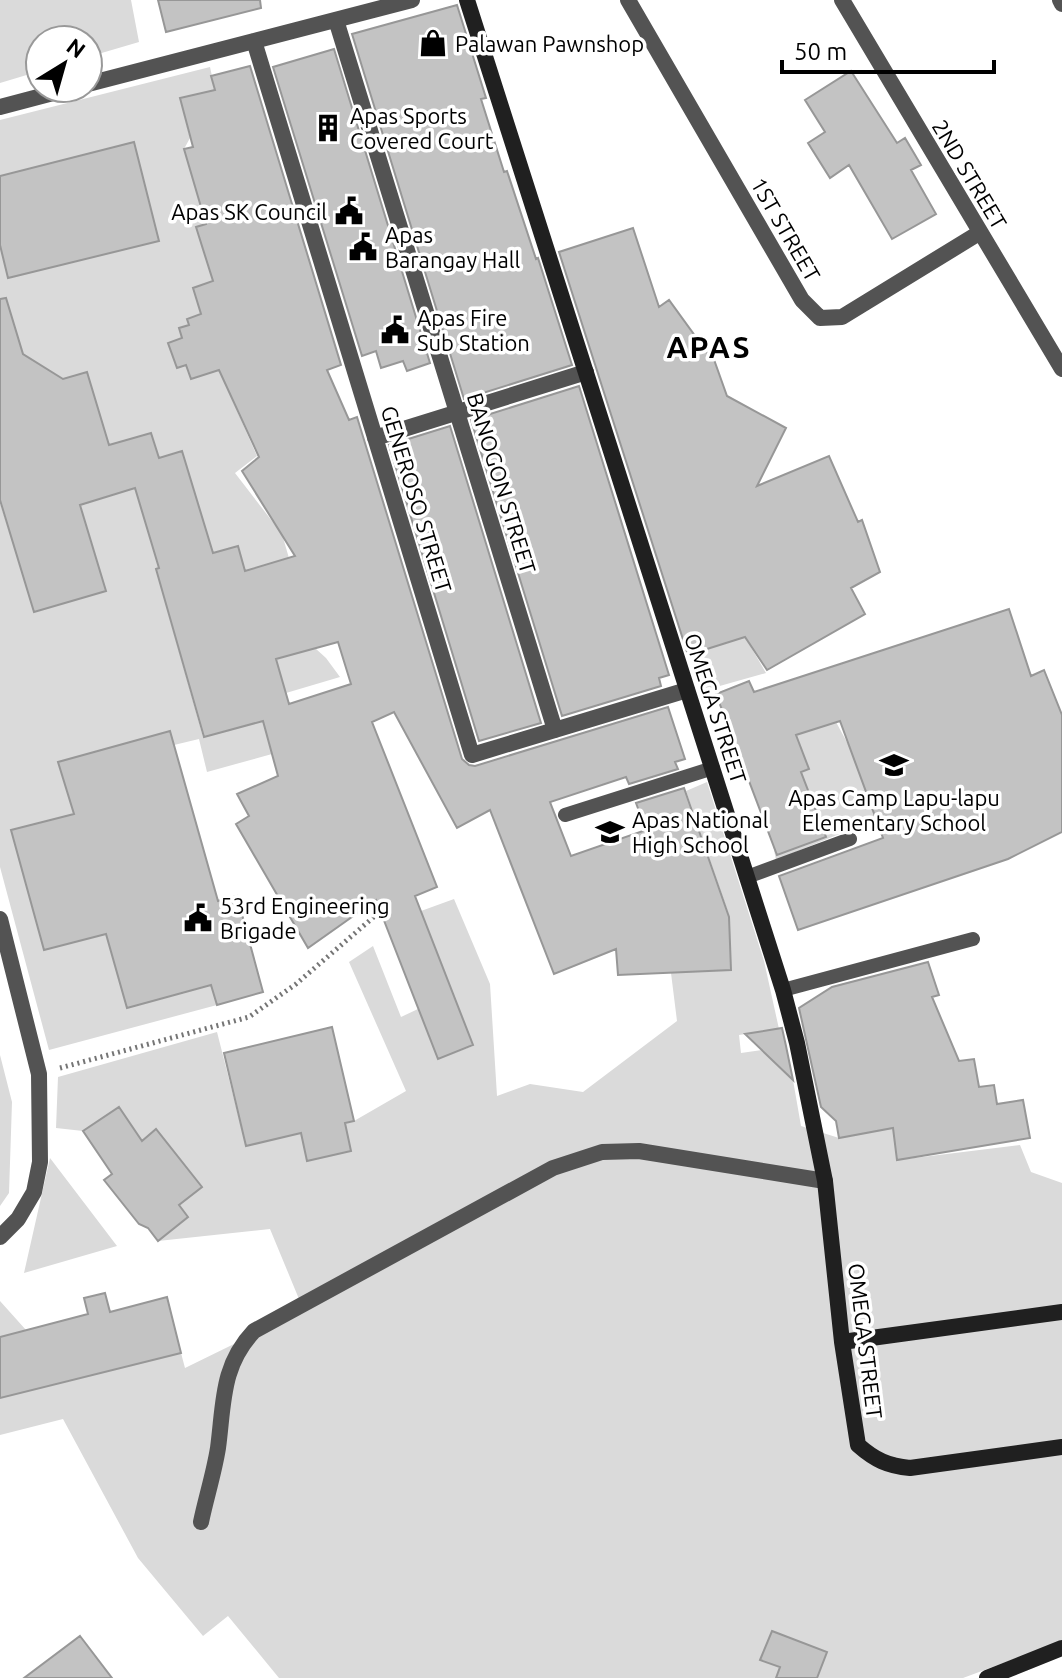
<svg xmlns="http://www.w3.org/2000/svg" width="1062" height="1678" font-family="Ubuntu,sans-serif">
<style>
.green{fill:#dadada}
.building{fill:#c3c3c3;stroke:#979797;stroke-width:2;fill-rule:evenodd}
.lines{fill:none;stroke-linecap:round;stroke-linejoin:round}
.path{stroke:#757575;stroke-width:5;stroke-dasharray:2 4;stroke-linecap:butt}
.lane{stroke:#535353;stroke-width:14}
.street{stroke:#535353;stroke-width:16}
.secondary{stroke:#202020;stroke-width:16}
.labels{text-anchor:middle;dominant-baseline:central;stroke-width:7;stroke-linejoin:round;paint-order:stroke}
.poi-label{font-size:22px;fill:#000;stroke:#fff;text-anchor:start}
.street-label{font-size:22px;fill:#000;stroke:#fff}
.district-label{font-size:30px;font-weight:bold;letter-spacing:2px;fill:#000;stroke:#fff}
</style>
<rect width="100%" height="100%" fill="#fff"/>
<path class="green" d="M0 0H131L139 42 88 57V40H40V71L0 83Z
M210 67 215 90 180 99 190 138 184 149 206 224 197 228 213 281 193 288 201 314 187 319 189 325 179 328 182 338 168 344 177 368 186 365 191 379 219 370 257 456 235 473 282 534 315 648 326 658 340 677 286 693 267 625 262 566 245 571 238 546 156 569 203 737 263 721 272 754 207 772 199 739 174 745 170 731 59 762 74 814 11 831 44 950 106 934 128 1008 202 987 173 883 210 873 218 901 191 908 217 1005 49 1050 0 867V503L35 612 106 591 77 493 135 488 156 556 159 458 151 433 109 445 87 373 63 379 23 354 0 332V120Z
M745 637 766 673 702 691 689 654Z
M836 722 849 746 876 819 776 860 773 845 822 828 801 772 809 768 796 735Z
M707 782 764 961 779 1029 739 1035 741 1053 762 1050 793 1080 801 1126 839 1138 893 1111 898 1160 1020 1145 1031 1172 1062 1183V1641L963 1678H279L228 1616 203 1636 138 1558 63 1419 0 1435V1301L26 1330 41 1388 181 1353 185 1368 234 1344 299 1299 270 1229 158 1241 188 1217 179 1205 202 1187 156 1130 142 1141 119 1107 83 1131 56 1128 58 1077 217 1032 246 1146 301 1133 308 1161 351 1151 345 1123 354 1121 406 1091 349 962 373 946 401 1017 418 1009 438 1059 473 1046 421 911 454 899 490 984 497 1096 530 1084 583 1092 677 1021 671 973 731 970 729 915 686 791Z
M0 1055 12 1102 9 1193 0 1206Z
M50 1158 117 1246 24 1273Z"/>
<path class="building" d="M158 0H260L261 8 166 32Z
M457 5 486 98 481 99 504 172 507 171 536 259 538 258 572 365 464 399 352 34Z
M334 49 430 363 407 371 403 361 381 368 376 351 362 356 273 67Z
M250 66 341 365 327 370 349 420 357 417 462 759 469 765 475 766 668 707 685 759 675 762 678 769 629 784 626 777 550 802 571 856 646 830 636 803 684 788 729 917 731 970 618 975 616 949 554 974 490 810 457 828 394 712 372 722 437 887 415 896 473 1045 438 1059 376 900 308 948 236 824 249 816 237 794 278 776 263 721 204 737 156 569 159 568 135 488 80 505 106 591 34 612 0 500V299L6 298 23 354 63 379 87 372 109 445 151 433 159 458 182 451 213 553 238 546 245 571 295 556 242 471 259 457 219 370 191 379 186 365 177 368 168 343 182 338 179 328 189 325 187 319 201 314 193 288 213 281 196 227 206 224 184 149 193 147 180 98 215 90 211 76ZM338 642 351 684 289 704 276 659Z
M851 71 897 143 905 138 921 165 911 170 936 214 892 239 849 165 830 178 808 143 825 132 805 100Z
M134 142 159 241 8 278 0 245V176Z
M633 228 659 307 669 300 709 355 712 354 727 396 786 428 757 486 829 456 858 522 862 520 880 572 851 588 865 614 767 670 745 637 688 655 559 252Z
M579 386 669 675 659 678 661 686 562 716 471 420Z
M450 426 541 723 479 741 389 445Z
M1009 609 1031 676 1044 670 1062 715V832L1008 859 798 930 779 876 883 838 840 721 796 735 809 769 801 772 826 837 777 855 716 694 749 681 754 692Z
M170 731 218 901 237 896 263 992 217 1005 211 985 127 1008 106 934 44 950 11 830 74 814 58 762Z
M928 962 939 995 932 997 959 1061 974 1059 979 1087 994 1085 997 1104 1023 1100 1030 1138 897 1160 893 1128 839 1138 836 1121 821 1107 799 1008 832 987Z
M332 1027 354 1121 345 1123 351 1151 307 1161 301 1133 246 1146 224 1053Z
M782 1028 786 1046 793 1080 745 1034Z
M119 1107 142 1141 156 1129 202 1187 179 1205 188 1217 158 1241 148 1228 139 1224 104 1180 112 1174 83 1131Z
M105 1293 110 1312 167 1297 181 1353 0 1398V1337L88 1314 84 1298Z
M772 1631 827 1652 817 1678H776L780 1667 760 1660Z
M80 1636 112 1678H24Z"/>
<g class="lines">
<path class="path" d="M60 1068 249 1017 296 984 376 915"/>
<path class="lane" d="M565 815 713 768
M747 877 850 839
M783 990 973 939"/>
<path class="street" d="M628 0 802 300 820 318 842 317 979 233
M842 0 1062 369
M1060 0 1062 4
M336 20 555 730
M254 41 472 755 687 690
M88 84 412 0
M0 107 72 88
M375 438 586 372
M0 919 39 1074 40 1162 34 1192 18 1219 0 1237
M201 1522C206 1498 214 1473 218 1448 224 1403 221 1366 254 1331L553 1168 602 1152 639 1151 825 1181"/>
<path class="secondary" d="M467 0 783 990 797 1043 825 1181 842 1342 858 1445C875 1460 888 1466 910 1468L1062 1447
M842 1342 1062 1312
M987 1678 1062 1648"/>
</g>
<defs>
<symbol id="shop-bare" viewBox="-9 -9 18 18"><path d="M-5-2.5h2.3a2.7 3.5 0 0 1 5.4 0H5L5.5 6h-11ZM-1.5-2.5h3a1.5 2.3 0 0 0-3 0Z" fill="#000" stroke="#fff" stroke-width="2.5" paint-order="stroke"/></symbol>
<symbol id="building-bare" viewBox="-9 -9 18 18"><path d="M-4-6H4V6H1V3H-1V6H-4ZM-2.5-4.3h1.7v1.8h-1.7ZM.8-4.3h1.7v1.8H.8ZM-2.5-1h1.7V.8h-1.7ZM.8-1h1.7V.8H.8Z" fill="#000" stroke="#fff" stroke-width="2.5" paint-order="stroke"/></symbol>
<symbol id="civic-bare" viewBox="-9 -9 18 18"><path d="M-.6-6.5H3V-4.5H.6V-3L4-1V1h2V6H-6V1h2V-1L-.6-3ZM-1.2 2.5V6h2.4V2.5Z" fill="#000" stroke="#fff" stroke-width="2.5" paint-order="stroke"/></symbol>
<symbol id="school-bare" viewBox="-9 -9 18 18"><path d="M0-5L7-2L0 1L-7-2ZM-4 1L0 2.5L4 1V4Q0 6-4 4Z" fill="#000" stroke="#fff" stroke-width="2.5" paint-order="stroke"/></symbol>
</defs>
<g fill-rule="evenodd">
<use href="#shop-bare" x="413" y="23" width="40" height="40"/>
<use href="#building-bare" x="308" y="108" width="40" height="40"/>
<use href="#civic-bare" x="329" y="191" width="40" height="40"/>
<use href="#civic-bare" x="343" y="227" width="40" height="40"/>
<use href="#civic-bare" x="375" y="310" width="40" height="40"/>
<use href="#school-bare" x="874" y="745" width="40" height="40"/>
<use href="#school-bare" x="590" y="812" width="40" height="40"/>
<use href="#civic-bare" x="178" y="898" width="40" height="40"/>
</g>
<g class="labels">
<g class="poi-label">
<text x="455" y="43">Palawan Pawnshop</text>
<text x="350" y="115">Apas Sports<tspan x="350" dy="25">Covered Court</tspan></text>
<text x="327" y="211" text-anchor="end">Apas SK Council</text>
<text x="385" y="234">Apas<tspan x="385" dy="25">Barangay Hall</tspan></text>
<text x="417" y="317">Apas Fire<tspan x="417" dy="25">Sub Station</tspan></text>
<text x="894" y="797" text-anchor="middle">Apas Camp Lapu-lapu<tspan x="894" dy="25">Elementary School</tspan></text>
<text x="632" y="819">Apas National<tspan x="632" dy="25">High School</tspan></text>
<text x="220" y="905">53rd Engineering<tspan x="220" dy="25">Brigade</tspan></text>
</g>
<g class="street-label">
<text transform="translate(970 174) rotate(59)">2ND STREET</text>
<text transform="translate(786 229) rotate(60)">1ST STREET</text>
<text transform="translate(502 483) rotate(73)">BANOGON STREET</text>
<text transform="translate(417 499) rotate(73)">GENEROSO STREET</text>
<text transform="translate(716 708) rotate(72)">OMEGA STREET</text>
<text transform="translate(866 1341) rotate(83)">OMEGA STREET</text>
</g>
<g class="district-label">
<text x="709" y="347">APAS</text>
</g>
</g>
<g transform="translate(64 64) rotate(37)"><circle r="38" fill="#ffffff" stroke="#999999" stroke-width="2"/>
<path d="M0-6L14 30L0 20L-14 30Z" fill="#000000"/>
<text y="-12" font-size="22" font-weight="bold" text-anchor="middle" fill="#000000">N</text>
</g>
<path d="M782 60v12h212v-12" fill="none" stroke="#000000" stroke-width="4"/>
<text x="794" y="60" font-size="24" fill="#000000" stroke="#ffffff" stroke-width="6" paint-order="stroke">50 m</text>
</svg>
